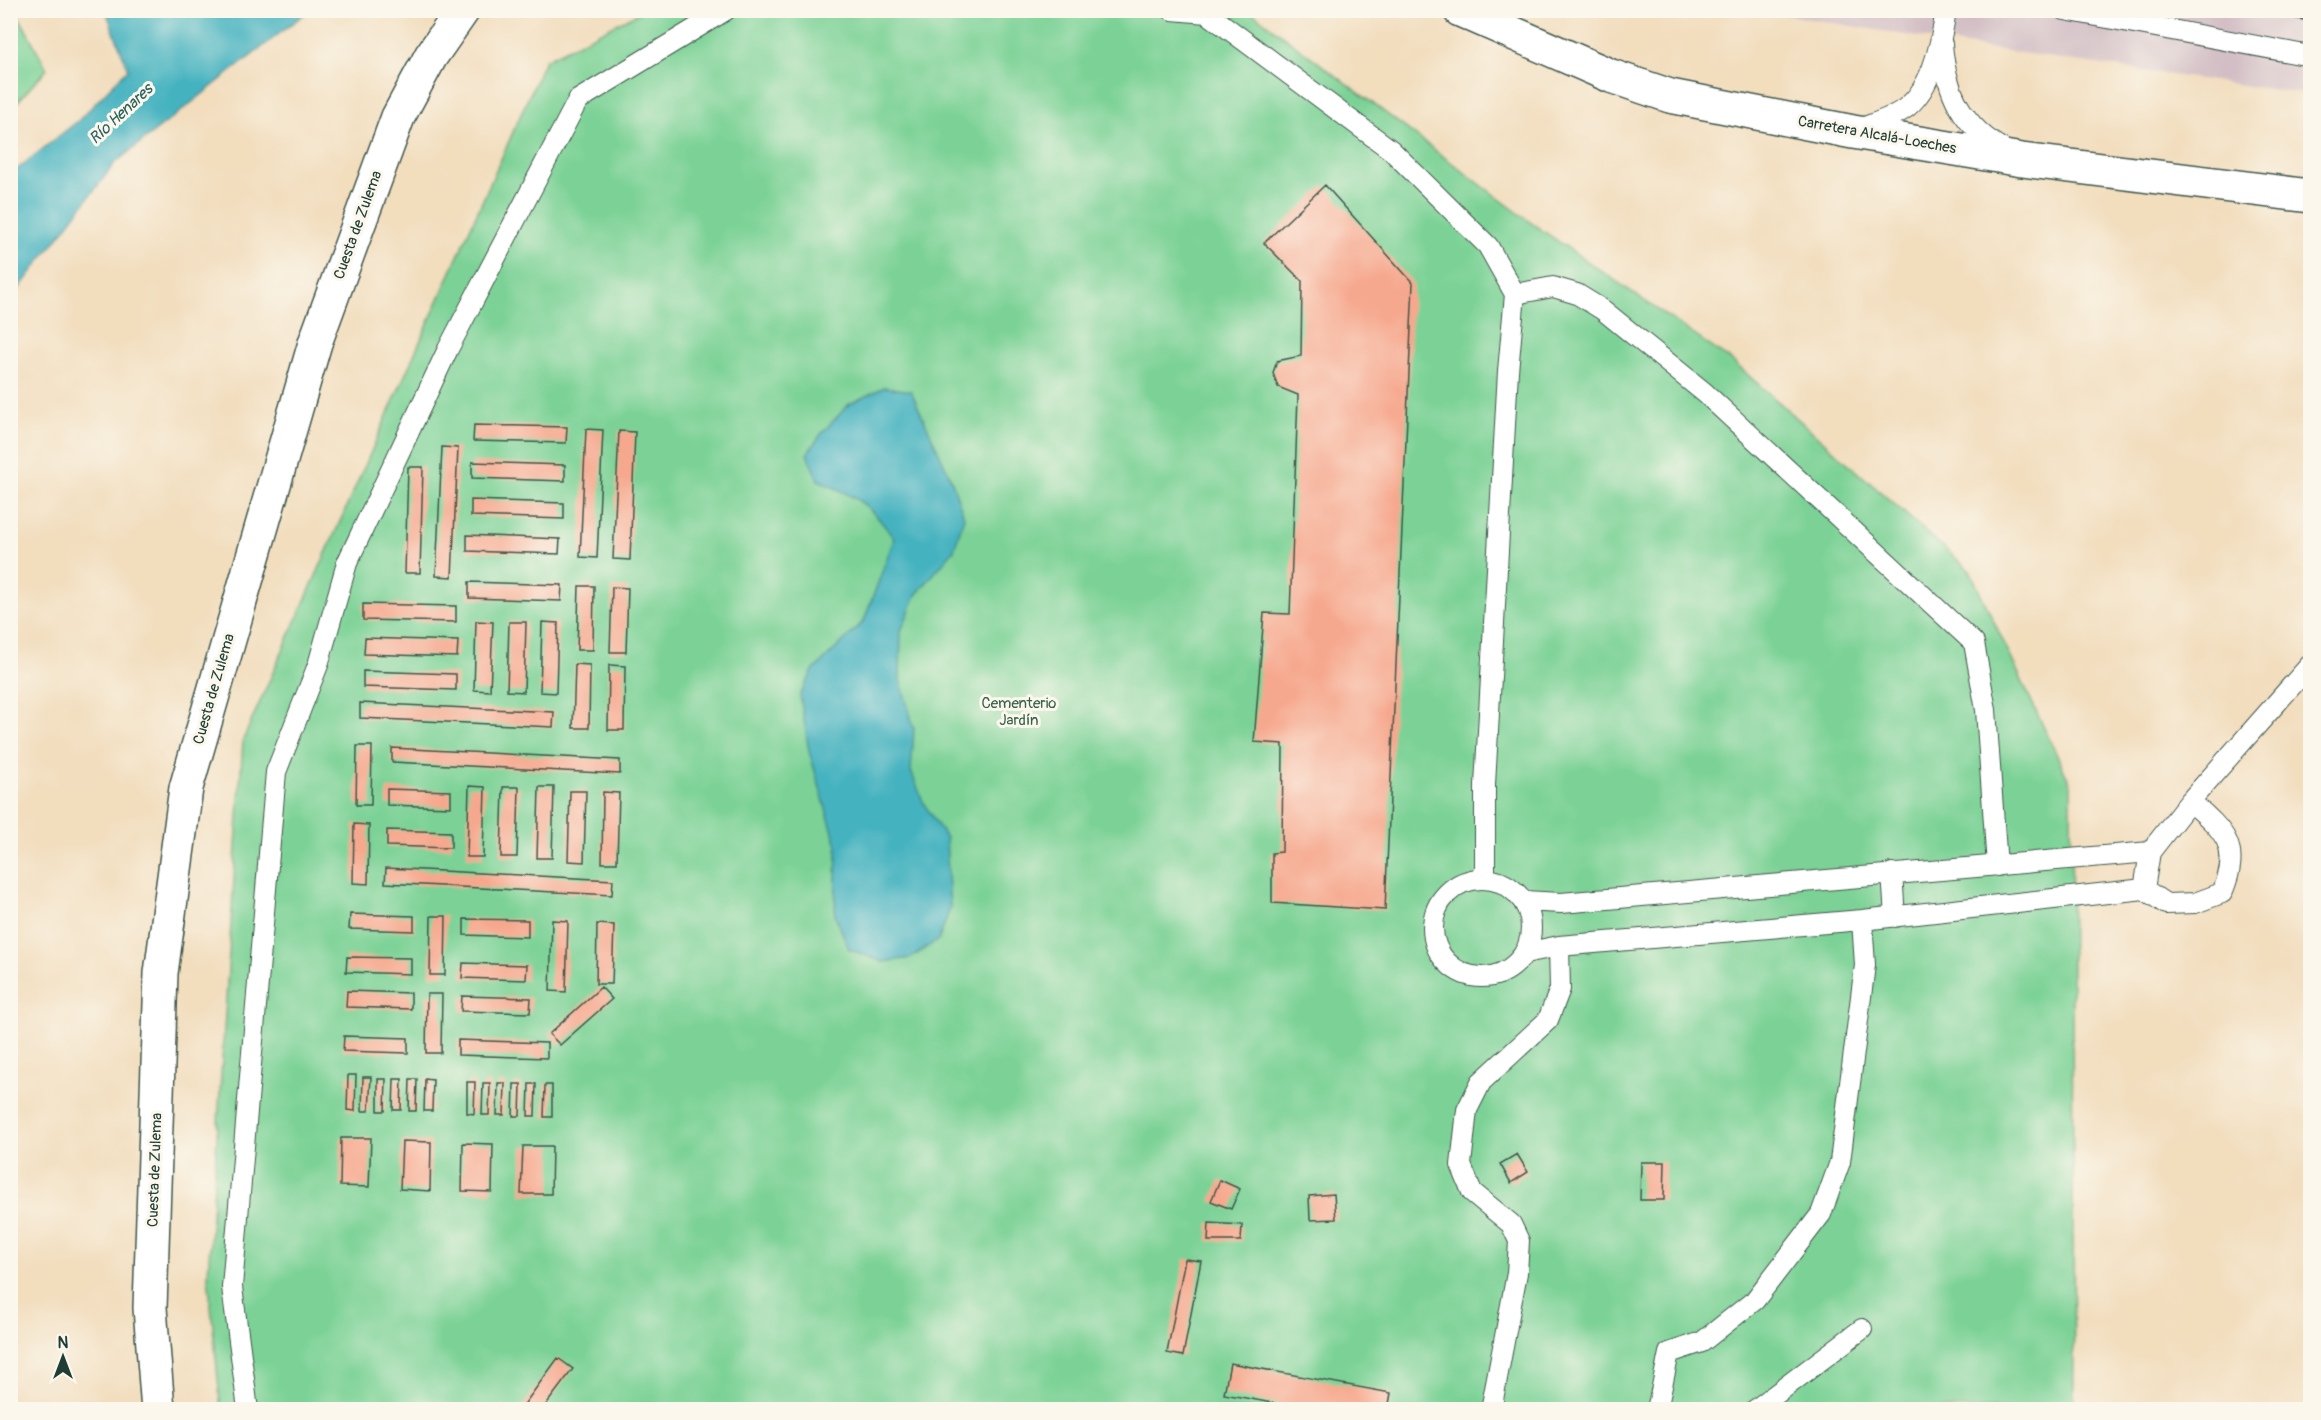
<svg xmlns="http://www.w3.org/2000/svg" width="2321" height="1420" font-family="Pangolin,sans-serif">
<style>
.industrial{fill:#d2bec4}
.green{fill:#7cd296;stroke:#4e8865;stroke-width:1.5}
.water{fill:#44b2c0;stroke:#32787a;stroke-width:1.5}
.building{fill:#f6a88e}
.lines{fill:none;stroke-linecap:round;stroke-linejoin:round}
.lane-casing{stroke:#3f5549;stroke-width:22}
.street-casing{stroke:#3f5549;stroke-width:36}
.secondary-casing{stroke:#3f5549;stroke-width:36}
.lane{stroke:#fff;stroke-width:20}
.street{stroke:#fff;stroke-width:33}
.secondary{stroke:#fff;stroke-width:33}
.labels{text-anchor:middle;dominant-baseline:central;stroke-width:6;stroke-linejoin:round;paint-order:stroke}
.street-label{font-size:15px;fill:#1f3d34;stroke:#fbf7ec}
.park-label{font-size:15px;fill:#36624c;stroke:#fbf7ec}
.water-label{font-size:16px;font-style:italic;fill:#2a605e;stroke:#fbf7ec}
</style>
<rect width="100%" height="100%" fill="#fbf7ec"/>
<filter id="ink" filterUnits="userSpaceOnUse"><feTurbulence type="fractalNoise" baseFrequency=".0167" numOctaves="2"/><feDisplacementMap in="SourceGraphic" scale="12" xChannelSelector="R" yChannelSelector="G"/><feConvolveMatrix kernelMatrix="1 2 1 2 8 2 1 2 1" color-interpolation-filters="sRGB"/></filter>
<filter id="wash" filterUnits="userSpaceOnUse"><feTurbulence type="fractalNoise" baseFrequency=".008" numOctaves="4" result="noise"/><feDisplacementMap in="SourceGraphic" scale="24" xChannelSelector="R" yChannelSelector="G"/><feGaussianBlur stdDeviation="1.35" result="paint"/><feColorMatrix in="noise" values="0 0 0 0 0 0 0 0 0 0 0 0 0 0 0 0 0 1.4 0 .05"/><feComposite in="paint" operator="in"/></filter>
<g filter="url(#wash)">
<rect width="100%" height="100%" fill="#f2ddbd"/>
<path class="industrial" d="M1762 11H2310V95L1972 46Z"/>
<path class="green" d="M11 10 16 11 47 69 11 109Z
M642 11H1250L1533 224 1732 361 1970 571 2071 785 2074 1409 221 1410 208 1275 243 740 545 60Z"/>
<path class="water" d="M106 11H308L115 163 11 299V174L79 120 128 69Z
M884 387 911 391 951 479 964 517 954 550 916 595 901 631 900 678 914 729 911 771 924 804 946 838 950 908 939 939 911 958 883 962 849 949 835 915 837 846 809 751 800 695 813 671 864 621 894 539C870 503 856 497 818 480L807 454 822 433 849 404Z"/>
<g id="blocks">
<path class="building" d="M2260 10H2310V21L2260 12Z
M1325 185 1413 283 1385 910 1272 903V853L1282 852 1283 744 1254 742 1264 613 1290 614 1298 395 1278 387 1273 373 1277 361 1301 356 1302 281 1264 243Z
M474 425 567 427 566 443 473 441Z
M586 429 603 430 597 558 580 557Z
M619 431 635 432 630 560 613 559Z
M442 447 458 448 452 577 436 576Z
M472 462 565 465V481L472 478Z
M408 467H423L420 573H405Z
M471 500 564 503V519L471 516Z
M467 535 560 539 559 554 467 551Z
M469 582 562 585 561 601 469 598Z
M579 586H594L593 650H577Z
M612 587 628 588 626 652H610Z
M363 604 456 606V622L363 620Z
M476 621 493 622 490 691 474 690Z
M509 622H526L524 692 507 691Z
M542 622 558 623 556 693 540 692Z
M365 638 458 641 457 657 364 654Z
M575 664 590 665 589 728H573Z
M609 665 625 666 624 730H608Z
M363 671 456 674V690L363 687Z
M360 703 554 712 553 727 360 718Z
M357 746H372L371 805H356Z
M392 748 620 760V774L392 762Z
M469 786 485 787 483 857H467Z
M503 787H519L517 857H501Z
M539 787H554L552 858H537Z
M387 789 451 791V807L387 805Z
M570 791H586L584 862 568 861Z
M603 792 619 793 617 863H602Z
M354 824 369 825 368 884 353 883Z
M387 830 451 832V848L387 846Z
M386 868 613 880 612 895 385 883Z
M350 914 414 916V931L349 929Z
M431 916H446L445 975H430Z
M464 919 528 920V937L464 935Z
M552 920 568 921 566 992 550 991Z
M597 924 614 925 612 984H596Z
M347 957 411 958V974L346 972Z
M463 963 527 965 526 980 462 978Z
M601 987 612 999 560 1045 549 1034Z
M347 991 411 993V1009L346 1007Z
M427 994H442L441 1053H426Z
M462 996 531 998 530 1013 461 1011Z
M344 1036 408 1038V1053L343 1051Z
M458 1040 547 1043V1058L458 1055Z
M348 1075H356L355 1111 347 1110Z
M363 1077H371L369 1111H362Z
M378 1079H386L385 1111H378Z
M394 1079H402L401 1110H393Z
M410 1079H417L416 1111H409Z
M425 1079 433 1080 432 1111H424Z
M467 1082H475L474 1114 467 1113Z
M483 1083H490L489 1115H482Z
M498 1083H505L504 1115H497Z
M514 1084H521L520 1116H513Z
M529 1084H536L535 1116H528Z
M545 1085H552V1117H544Z
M341 1138H371L369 1187 340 1186Z
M402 1141 431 1142 430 1191 400 1189Z
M463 1143 493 1144 492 1192 462 1191Z
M523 1146H552L551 1194H521Z
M1517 1154 1528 1172 1511 1183 1500 1164Z
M1641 1162H1665L1664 1200H1640Z
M1220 1180 1240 1189 1231 1209 1211 1201Z
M1334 1194 1336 1219 1310 1220 1309 1196Z
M1209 1223 1242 1225 1241 1241H1208Z
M1185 1259 1201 1261 1183 1356 1167 1353Z
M558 1358 573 1369 542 1410H520Z
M1230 1363 1391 1393 1388 1410H1310L1224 1394Z"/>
</g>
</g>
<g filter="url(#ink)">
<use href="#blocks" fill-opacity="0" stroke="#3f5549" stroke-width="1.5"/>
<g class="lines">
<defs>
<path id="lane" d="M1172 10 1207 13 1391 150 1488 246 1515 294 1508 371 1485 785V878
M2065 10 2310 56
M1942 44C1946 92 1962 127 2006 151
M1859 129C1872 124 1886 120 1898 113 1931 96 1941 44 1946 10
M1515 294 1553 287 1577 294 1603 310 1705 393 1974 643 1986 710 1997 866
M1892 873 1895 917
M1433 928a49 49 0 1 1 98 0a49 49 0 1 1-98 0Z
M2144 889 2150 852 2190 801 2310 665
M1524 901 1561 903 2150 852
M1525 953 1559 946 1862 920 2144 889 2166 904 2195 903 2222 893C2242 846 2225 832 2190 801
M248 1410 232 1287 276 772 318 665 347 563 448 349 578 100 726 10
M1491 1410 1517 1273 1519 1241 1511 1224 1472 1192 1461 1165 1467 1110 1481 1082 1548 1020 1560 989 1559 946
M1657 1410 1669 1353 1702 1342 1755 1300 1821 1214 1840 1162 1865 965 1862 920
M1755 1410 1862 1329"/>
<path id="street" d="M158 1410 150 1308 161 973 186 788 315 343 398 117 431 56 463 10"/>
<path id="secondary" d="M1460 10 1611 76 1670 96 1853 132 2022 160 2310 196"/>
</defs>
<use href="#lane" class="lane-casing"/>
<use href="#street" class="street-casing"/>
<use href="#secondary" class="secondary-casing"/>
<use href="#lane" class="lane"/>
<use href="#street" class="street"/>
<use href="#secondary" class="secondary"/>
</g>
</g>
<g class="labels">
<g class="street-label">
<text transform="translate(1877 135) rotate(10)">Carretera Alcalá-Loeches</text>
<text transform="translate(358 225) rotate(-70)">Cuesta de Zulema</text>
<text transform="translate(214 689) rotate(-74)">Cuesta de Zulema</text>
<text transform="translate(155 1170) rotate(-88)">Cuesta de Zulema</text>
</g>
<g class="park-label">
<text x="1019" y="703">Cementerio<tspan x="1019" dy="17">Jardín</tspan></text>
</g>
<g class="water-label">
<text transform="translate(121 114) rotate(-43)">Río Henares</text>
</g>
</g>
<rect width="2321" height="1420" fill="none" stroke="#fbf7ec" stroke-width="36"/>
<g transform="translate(63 1357)" stroke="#fbf7ec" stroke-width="4.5" paint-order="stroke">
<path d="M0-4.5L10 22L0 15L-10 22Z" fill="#1f3d34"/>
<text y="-9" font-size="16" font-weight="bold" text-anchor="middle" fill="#1f3d34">N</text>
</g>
</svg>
